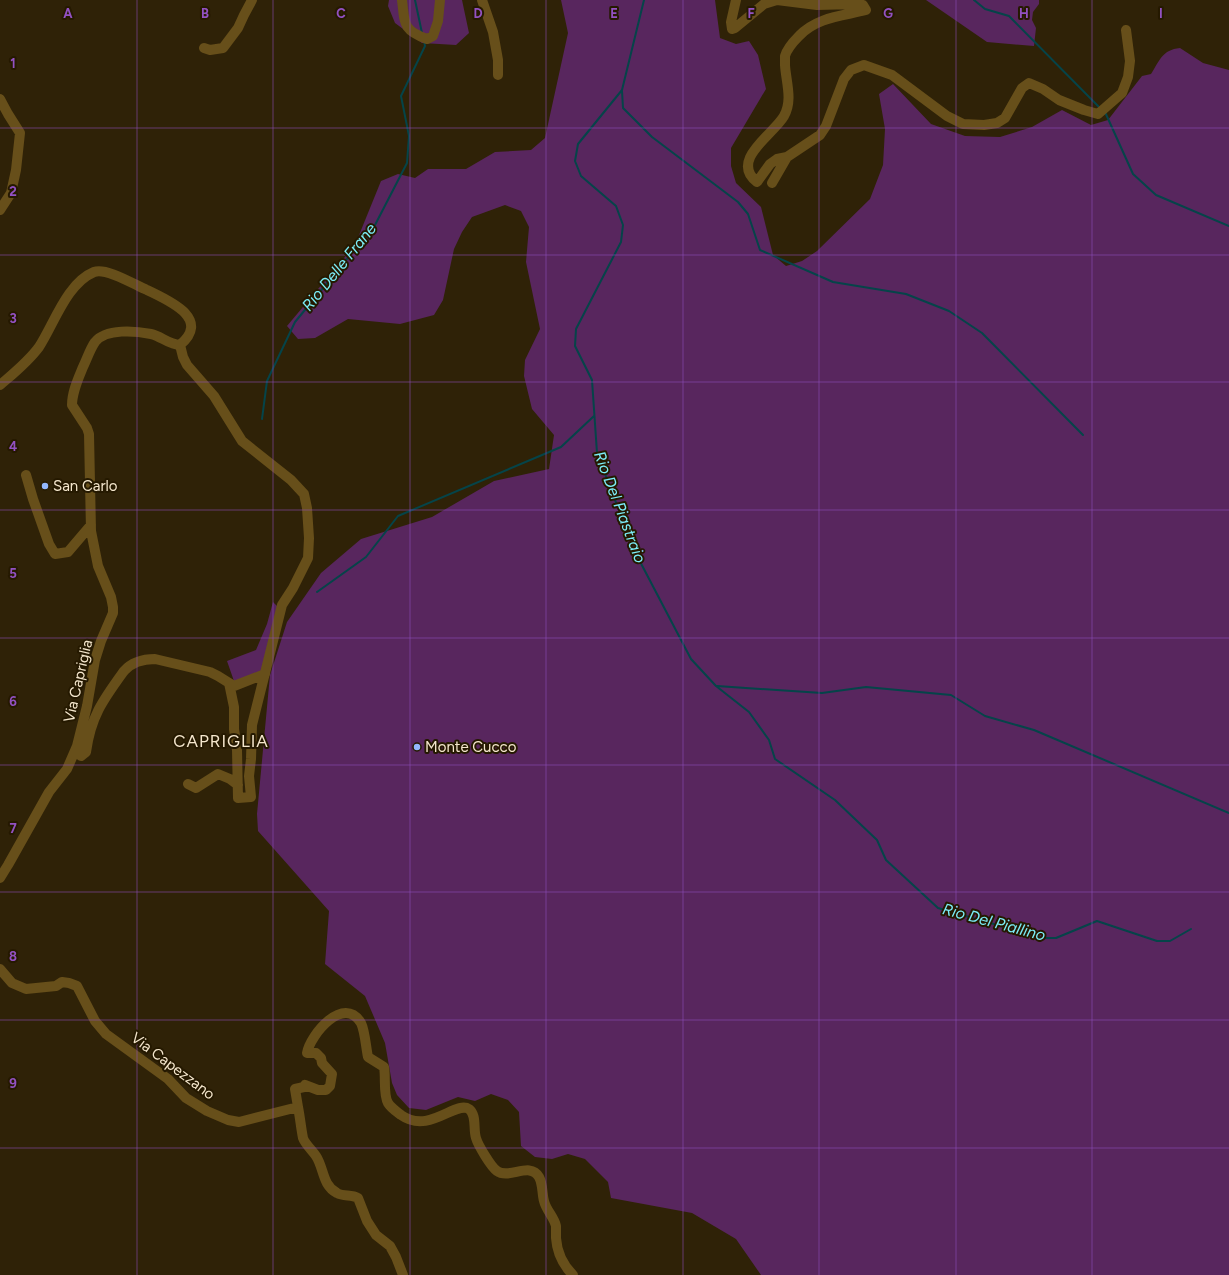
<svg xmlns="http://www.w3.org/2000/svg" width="1229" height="1275" font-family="Figtree,sans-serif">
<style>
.green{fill:#58265e}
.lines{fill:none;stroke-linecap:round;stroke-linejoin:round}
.stream{stroke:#054449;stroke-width:2}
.minor{stroke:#674f1a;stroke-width:10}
.grid{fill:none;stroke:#9351c2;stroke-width:1;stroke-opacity:0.55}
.poi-dot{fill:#93b7fd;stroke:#251900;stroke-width:1.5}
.labels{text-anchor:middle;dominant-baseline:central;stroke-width:4;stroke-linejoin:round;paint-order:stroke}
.poi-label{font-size:15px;fill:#f5e7cd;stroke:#251900;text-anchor:start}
.street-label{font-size:15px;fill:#f5e7cd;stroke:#251900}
.water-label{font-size:16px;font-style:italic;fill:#7ceef8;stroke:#251900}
.quarter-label{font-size:17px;letter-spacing:1px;fill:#f5e7cd;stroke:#251900}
.grid-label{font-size:13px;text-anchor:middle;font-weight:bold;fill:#9351c2;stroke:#251900;stroke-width:4;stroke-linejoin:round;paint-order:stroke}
</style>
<rect width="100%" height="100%" fill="#2f2207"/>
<path class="green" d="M389 0H462L469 33 456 45 422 43 395 23 388 6Z
M561 0H715L720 38 736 44 749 41 758 55 766 89 731 148V166L736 183 761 207 773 255 786 266 802 261 817 251 870 199 883 165 885 129 879 94 893 84 931 124 965 136 1000 137 1032 127 1062 110 1091 125 1108 120 1142 76 1151 74C1160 60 1162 50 1180 48L1203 63 1229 70V1275H761L736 1239 692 1213 611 1198 608 1182 585 1159 568 1154 552 1159 535 1157 521 1146 519 1112 508 1100 491 1094 475 1101 458 1097 426 1110 409 1108 397 1095 392 1083 385 1043 365 996 325 964 329 911 258 831 257 814 270 675 287 622 321 573 361 539 432 517 494 481 549 469 554 435 532 409 524 376 525 360 540 329 526 262 529 227 521 211 505 205 472 217 462 232 454 249 443 300 434 315 400 324 348 319 315 338 298 339 287 326 355 245 381 181 398 174 415 178 428 169H466L495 152 531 150 545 138 568 33Z
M926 0H1039V4L1033 12 1032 20 1036 28 1034 46 987 42Z
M273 602 280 609 264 671 235 684 227 661 256 650 267 624Z"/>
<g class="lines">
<path class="stream" d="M415 0 422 33
M644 0 622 90 578 144 575 161 581 176 616 206 623 225 621 242 576 329 575 346 592 380 597 453 635 552 691 659 716 686 749 712 769 740 775 759 835 800 877 840 886 860 938 908 1042 938H1056L1097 921 1157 941H1170L1191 929
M974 0 985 9 1009 16 1100 108
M622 91 623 108 652 137 738 202 748 214 760 250 833 282 906 294 949 311 982 333 1083 435
M1105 112 1133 174 1156 195 1229 226
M262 419 267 381 295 322 375 225 407 163 409 136 401 96 425 46 424 41
M317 592 366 557 398 516 561 447 594 416
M717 686 822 693 866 687 951 695 985 716 1034 730 1229 813"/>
<path class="minor" d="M402 0C405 23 402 30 427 39L433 36 438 21 440 0
M482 0 493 32 498 60V75
M736 0 731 22 732 29 735 28 764 4 777 0
M777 0 817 5 856 4 863 5 866 10C843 16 817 17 799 36 794 41 787 49 785 56 785 59 785 63 785 65 786 82 793 100 784 116 774 134 729 160 757 182L770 164 777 159 787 157 820 135 826 126 844 79 851 70 864 65 892 75 947 116 963 124 984 125 997 123 1005 118 1022 88 1029 83 1043 89 1059 100 1084 110 1098 114 1122 93 1128 77 1130 61 1126 30
M204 48 210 50 223 48 238 28 244 15 252 0
M0 99 8 114 20 133 16 170 11 193 0 210
M772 183 787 157
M180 345 183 357 187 365 214 396 242 441 291 480 304 494 307 508 309 538 308 558 293 588 282 605 252 725 251 759 249 776 251 797 238 798 237 750 234 729V707L229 683
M0 385C14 373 28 362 39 347 54 324 67 283 94 272 106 267 135 285 147 290 167 300 212 318 180 345
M26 475 33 499 49 544 55 554 68 552 91 525
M77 746C76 751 76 753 81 756L86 752C91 716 103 700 124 671 132 662 144 659 155 659L210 672 218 676 234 686 265 674
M188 784 196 788 218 774 230 779 238 785
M0 878 8 865 49 792 67 769 77 746 87 706 95 660 101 641 113 613V607L111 597 98 566 91 531 89 434 87 428 72 405C72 392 78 379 83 367 87 359 90 349 95 342 106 328 136 331 151 334 161 336 169 345 180 345
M0 969 12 983 26 989 56 986 62 982 69 983 77 986 95 1021 106 1034 168 1079 186 1098 207 1111 228 1120 239 1122 298 1107C300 1117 301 1128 303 1138 305 1144 312 1150 316 1156 324 1168 322 1185 337 1193 344 1197 351 1194 358 1198L367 1221 376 1235 390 1246 396 1257 403 1275
M298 1107 295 1089 304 1087 305 1085 318 1090H326L330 1086 332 1074 322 1063 321 1058 316 1053H307C310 1035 344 994 361 1023 365 1031 366 1048 368 1057L384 1067C386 1077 383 1095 388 1103 391 1108 396 1111 401 1115 429 1135 456 1100 469 1109 477 1115 473 1129 476 1138 478 1145 491 1167 497 1171 509 1180 530 1161 539 1177 543 1184 542 1194 544 1201 546 1210 554 1217 556 1226 556 1229 556 1234 556 1238 557 1253 562 1264 573 1275"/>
</g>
<path class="grid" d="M137 0V1275M273 0V1275M410 0V1275M546 0V1275M683 0V1275M819 0V1275M956 0V1275M1092 0V1275M0 128H1229M0 255H1229M0 382H1229M0 510H1229M0 638H1229M0 765H1229M0 892H1229M0 1020H1229M0 1148H1229"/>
<g class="poi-dot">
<circle cx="45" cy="486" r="4"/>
<circle cx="417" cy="747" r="4"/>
</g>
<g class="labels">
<g class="poi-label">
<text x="53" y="486">San Carlo</text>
<text x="425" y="747">Monte Cucco</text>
</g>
<g class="street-label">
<text transform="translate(78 681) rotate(-77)">Via Capriglia</text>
<text transform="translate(173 1066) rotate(37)">Via Capezzano</text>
</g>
<g class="water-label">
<text transform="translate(339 267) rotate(-51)">Rio Delle Frane</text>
<text transform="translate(620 507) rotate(69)">Rio Del Piastraio</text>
<text transform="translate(994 922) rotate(15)">Rio Del Piallino</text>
</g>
<g class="quarter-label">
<text x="221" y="741">CAPRIGLIA</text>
</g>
</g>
<g class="grid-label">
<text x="68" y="18">A</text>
<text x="205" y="18">B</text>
<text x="341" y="18">C</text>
<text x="478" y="18">D</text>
<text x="614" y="18">E</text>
<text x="751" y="18">F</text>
<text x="888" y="18">G</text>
<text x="1024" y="18">H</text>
<text x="1161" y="18">I</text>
<text x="13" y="68">1</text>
<text x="13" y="196">2</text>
<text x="13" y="323">3</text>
<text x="13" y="451">4</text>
<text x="13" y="578">5</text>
<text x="13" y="706">6</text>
<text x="13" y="833">7</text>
<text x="13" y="961">8</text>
<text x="13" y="1088">9</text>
</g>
</svg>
